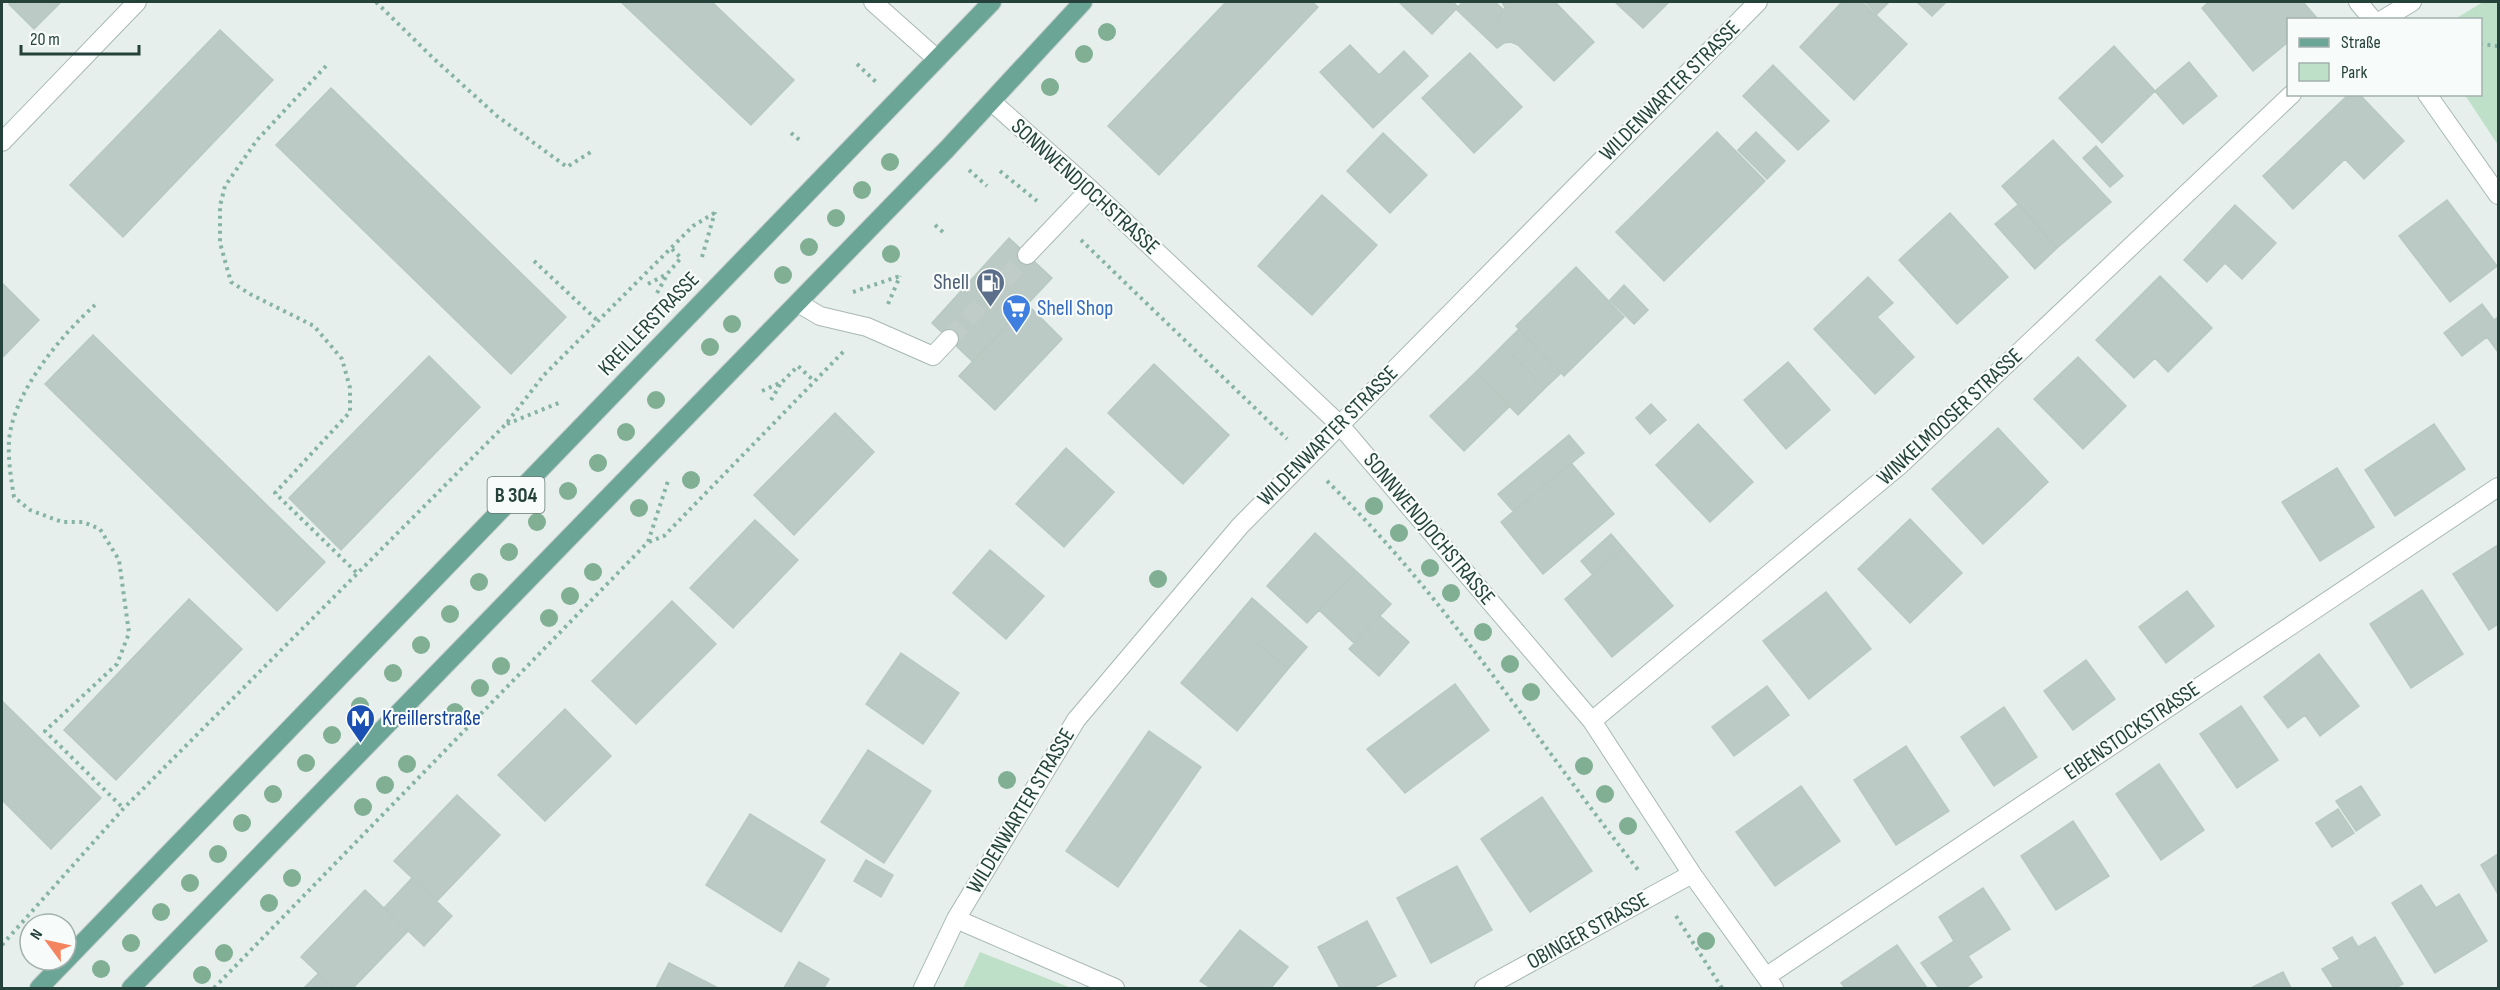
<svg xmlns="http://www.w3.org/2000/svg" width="2500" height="990" font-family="'Sofia Sans Condensed',sans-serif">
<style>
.green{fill:#bfe0c8}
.building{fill:#bbcac4;stroke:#b8c9c2;stroke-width:1.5}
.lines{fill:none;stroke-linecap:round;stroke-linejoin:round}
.minor-tunnel{stroke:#bfccc8;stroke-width:18;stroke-dasharray:18 9;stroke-linecap:butt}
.minor-casing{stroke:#a8b8b2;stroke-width:20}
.major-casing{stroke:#c2cac8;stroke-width:20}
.path{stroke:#86b3a5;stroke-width:4;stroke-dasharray:3 4.5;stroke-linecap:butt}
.minor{stroke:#fff;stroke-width:18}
.major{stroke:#6aa596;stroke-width:18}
.tree{fill:#80af93}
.labels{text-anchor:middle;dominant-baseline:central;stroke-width:4.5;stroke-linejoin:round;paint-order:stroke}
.shield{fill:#f7fbf9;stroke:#637a73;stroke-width:1.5}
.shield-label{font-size:21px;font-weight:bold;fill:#24423a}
.street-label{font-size:22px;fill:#24423a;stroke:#f7fbf9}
.service-label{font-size:22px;fill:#4e5e75;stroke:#f7fbf9;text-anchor:end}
.shop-label{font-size:22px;fill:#366cbe;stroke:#f7fbf9;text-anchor:start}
.transit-label{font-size:22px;fill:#164399;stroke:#f7fbf9;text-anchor:start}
</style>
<rect width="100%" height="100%" fill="#e6efeb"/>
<path class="green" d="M2483 2H2498V145L2465 95 2480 94V20L2455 19Z
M980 952 1071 988H963Z"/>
<path class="building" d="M12 2H61L34 29 9 4Z
M621 2H712L794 80 751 125Z
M1226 2H1312L1318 7 1159 175 1108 126Z
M1399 2H1453L1458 7 1432 34Z
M1463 2H1495L1504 10 1495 22 1518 45 1511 42 1504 43 1497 48 1456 9Z
M1502 2H1555L1594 42 1554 81 1495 22 1505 8Z
M1615 2H1669L1643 28Z
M1842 2H1862L1907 44 1854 100 1800 47Z
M1865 2H1889L1877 14Z
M1917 2H1946L1932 16Z
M2209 2H2303L2317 18 2288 20V42L2253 71 2202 8Z
M220 30 273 80 123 237 70 185Z
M1350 45 1379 75 1404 51 1428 76 1373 128 1320 72Z
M2114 46 2155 91 2102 143 2059 98Z
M1470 53 1522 107 1474 153 1422 98Z
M2189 62 2217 96 2183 124 2155 91Z
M1773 65 1829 121 1798 150 1743 96Z
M331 88 566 317 511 374 276 145Z
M2349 94H2359L2404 141 2364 179 2345 159 2293 209 2263 176Z
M1717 132 1765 181 1664 281 1616 232Z
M1756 132 1785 161 1767 179 1738 150Z
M1383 133 1427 175 1390 213 1347 171Z
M2053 140 2111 202 2057 248 2002 186Z
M2096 146 2123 176 2110 187 2083 158Z
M1322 195 1377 245 1312 315 1258 266Z
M2447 200 2497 266 2450 302 2399 236Z
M2019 204 2057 248 2035 269 1995 224Z
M2235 205 2276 243 2242 279 2225 263 2207 282 2184 260Z
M1950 213 2008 277 1957 324 1899 260Z
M1009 238 1052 278 973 362 932 323Z
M1576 267 1624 317 1564 376 1516 326Z
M2160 276 2212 328 2168 372 2155 358 2134 378 2096 340Z
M1868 277 1893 303 1877 317 1914 357 1875 394 1814 329Z
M2 283 39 320 2 358Z
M1624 285 1648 310 1634 324 1610 300Z
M1027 304 1062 339 995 410 959 376Z
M2482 304 2494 320 2498 317V352L2487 337 2462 356 2444 333Z
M1519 329 1561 373 1545 388 1503 345Z
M93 335 325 562 277 611 45 384Z
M1503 345 1545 388 1518 415 1476 372Z
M429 356 480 407 341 550 289 498Z
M2078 357 2126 406 2083 449 2034 399Z
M1788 362 1830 410 1786 449 1744 400Z
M1154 364 1229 435 1183 484 1108 413Z
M1476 372 1509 407 1464 451 1430 416Z
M1651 404 1666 420 1650 434 1636 418Z
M835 413 874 452 794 535 754 495Z
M1698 424 1753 482 1710 522 1656 465Z
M2434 424 2465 469 2395 516 2365 470Z
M1998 428 2048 482 1983 544 1932 489Z
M1569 435 1584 453 1513 511 1498 494Z
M1066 448 1114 492 1064 547 1016 504Z
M1571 463 1614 514 1543 574 1501 522Z
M2337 468 2374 527 2320 561 2282 502Z
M1910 519 1962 573 1910 623 1858 569Z
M755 520 798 560 733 628 690 588Z
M1315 533 1356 571 1307 623 1267 586Z
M1611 534 1623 548 1593 575 1581 561Z
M2498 545V624L2489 630 2453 574Z
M1623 548 1673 606 1612 657 1565 599Z
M990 550 1044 596 1006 639 953 593Z
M1356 571 1391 604 1354 643 1319 610Z
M2422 590 2463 654 2411 688 2370 624Z
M2187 591 2214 626 2166 663 2139 627Z
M1826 592 1871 649 1809 699 1763 641Z
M1252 598 1307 647 1288 669 1232 622Z
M189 599 242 649 116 780 64 730Z
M672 601 716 644 636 724 592 681Z
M1380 616 1409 642 1379 676 1349 649Z
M1232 622 1288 669 1237 731 1181 683Z
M901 653 959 693 923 744 866 704Z
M2319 654 2359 706 2320 736 2305 715 2288 728 2264 697Z
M2086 660 2115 699 2073 730 2044 691Z
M1455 684 1489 730 1405 793 1367 749Z
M1767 686 1789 715 1734 756 1712 727Z
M2 701 101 798 51 849 2 800Z
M2241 706 2278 760 2237 788 2200 734Z
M2004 707 2037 757 1994 786 1961 737Z
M565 709 611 756 545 821 498 775Z
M1149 731 1201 767 1118 887 1066 851Z
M1906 746 1949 811 1896 845 1854 780Z
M868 750 931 791 884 863 821 822Z
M2159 764 2204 830 2161 860 2116 794Z
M1801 786 1840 841 1775 886 1736 832Z
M2361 786 2380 815 2356 831 2336 801Z
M457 795 500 835 437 901 394 861Z
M1542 797 1592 871 1530 912 1481 839Z
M2338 809 2354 833 2332 847 2316 823Z
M750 814 825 860 781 932 706 885Z
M2073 821 2109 876 2056 910 2021 856Z
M2498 854V894L2481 865Z
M866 860 893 875 881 897 854 881Z
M1457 866 1492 930 1431 963 1397 898Z
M412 878 452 916 424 946 384 908Z
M2421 885 2436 908 2459 894 2487 941 2435 973 2392 903Z
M1983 888 2010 929 1968 956 1982 977 1965 988H1939L1921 963 1954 941 1939 917Z
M365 890 408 931 353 988H334L301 957Z
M1367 921 1396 976 1372 988H1340L1318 947Z
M1240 930 1288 967 1271 988H1211L1200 981Z
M2352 937 2358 947 2375 937 2403 984 2395 988H2334L2322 969 2340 959 2333 948Z
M1897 945 1927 988H1845L1841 983Z
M799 962 829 979 824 988H784Z
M669 963 718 988H656Z
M2283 972 2291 988H2251Z
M318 974 334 988H304Z"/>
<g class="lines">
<path class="minor-tunnel" d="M949 339 1027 255"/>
<defs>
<path id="minor" d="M873 2 937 59
M2358 2 2373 20
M2382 20 2412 2
M2427 94 2498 195
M992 102 1090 189 1339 424 1592 721 1692 874 1774 988
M2 142 137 2
M1027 255 1090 189
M798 303 820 316 867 327 933 356 949 339
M1592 721 1900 465 2292 94
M956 919 1115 988
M1767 976 2498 487
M923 988 956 919 1076 720 1240 526 1758 2
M1484 988 1692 874"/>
<path id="major" d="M39 988 992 2
M131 988 947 149 1083 2"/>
</defs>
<use href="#minor" class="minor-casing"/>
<use href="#major" class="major-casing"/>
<path class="path" d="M376 2 432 57 497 116 567 167 594 150
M2480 44 2498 46
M857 64 876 82
M326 66 257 140 225 186 220 206V243L231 282 250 294 314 326 342 359 350 388V412L275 493 357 573
M791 133 802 142
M969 170 987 186
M1000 171 1037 201
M935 225 943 232
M1081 240 1287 439
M702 257 715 212
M534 261 598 321
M648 284 667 274 681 258 671 248
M853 292 900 276
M657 293 667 275
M888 304 900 276
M95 305C61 335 12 394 9 441 8 460 11 479 14 497L30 510 62 522H83L100 529 119 560 129 633 117 664 45 731 123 808
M762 391 782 382 798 366 814 381
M771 400 781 383
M507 424 561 402
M1327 481C1448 599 1535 739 1639 871
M649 542 664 536 844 351
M1676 916 1722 988
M2 945 123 809 505 425 544 375 693 226 716 212
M214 988 648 542 668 481"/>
<use href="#minor" class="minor"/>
<use href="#major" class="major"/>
</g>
<g class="tree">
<circle cx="1107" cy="32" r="9"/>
<circle cx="1084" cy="54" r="9"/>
<circle cx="1050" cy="87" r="9"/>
<circle cx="890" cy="162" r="9"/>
<circle cx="862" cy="190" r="9"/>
<circle cx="836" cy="218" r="9"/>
<circle cx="809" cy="247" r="9"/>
<circle cx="891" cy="254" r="9"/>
<circle cx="783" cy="275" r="9"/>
<circle cx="732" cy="324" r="9"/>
<circle cx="710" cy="347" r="9"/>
<circle cx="656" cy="400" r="9"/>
<circle cx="626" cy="432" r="9"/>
<circle cx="598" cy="463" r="9"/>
<circle cx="691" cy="480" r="9"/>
<circle cx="568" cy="491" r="9"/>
<circle cx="1374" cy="506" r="9"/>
<circle cx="639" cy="508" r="9"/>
<circle cx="537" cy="522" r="9"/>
<circle cx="1399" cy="533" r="9"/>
<circle cx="509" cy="552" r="9"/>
<circle cx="1430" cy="568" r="9"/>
<circle cx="593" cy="572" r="9"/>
<circle cx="1158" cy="579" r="9"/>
<circle cx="479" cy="582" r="9"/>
<circle cx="1451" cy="593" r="9"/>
<circle cx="570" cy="596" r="9"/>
<circle cx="450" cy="614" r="9"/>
<circle cx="549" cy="618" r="9"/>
<circle cx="1483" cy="632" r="9"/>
<circle cx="421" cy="645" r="9"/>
<circle cx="1510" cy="664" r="9"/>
<circle cx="501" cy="666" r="9"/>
<circle cx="393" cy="673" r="9"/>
<circle cx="480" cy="688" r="9"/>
<circle cx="1531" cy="692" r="9"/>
<circle cx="360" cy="706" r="9"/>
<circle cx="455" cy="712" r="9"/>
<circle cx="332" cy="735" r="9"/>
<circle cx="306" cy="763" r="9"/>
<circle cx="407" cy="764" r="9"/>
<circle cx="1584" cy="766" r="9"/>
<circle cx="1007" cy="780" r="9"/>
<circle cx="385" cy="785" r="9"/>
<circle cx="273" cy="794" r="9"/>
<circle cx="1605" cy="794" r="9"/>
<circle cx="363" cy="807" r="9"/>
<circle cx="242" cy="823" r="9"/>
<circle cx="1628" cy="826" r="9"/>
<circle cx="218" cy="854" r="9"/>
<circle cx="292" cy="878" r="9"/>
<circle cx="190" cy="883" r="9"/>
<circle cx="269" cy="903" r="9"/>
<circle cx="161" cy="912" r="9"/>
<circle cx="1706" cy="941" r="9"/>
<circle cx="131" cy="943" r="9"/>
<circle cx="224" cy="953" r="9"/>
<circle cx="101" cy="969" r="9"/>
<circle cx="202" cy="975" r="9"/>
</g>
<defs>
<symbol id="fuel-pin" viewBox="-11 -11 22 30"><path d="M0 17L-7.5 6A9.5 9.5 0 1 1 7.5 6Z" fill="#5c6f8a" stroke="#f7fbf9"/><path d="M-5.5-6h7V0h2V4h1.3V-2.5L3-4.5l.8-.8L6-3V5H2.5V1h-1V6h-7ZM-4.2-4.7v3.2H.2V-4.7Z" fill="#fff"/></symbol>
<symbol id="supermarket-pin" viewBox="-11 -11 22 30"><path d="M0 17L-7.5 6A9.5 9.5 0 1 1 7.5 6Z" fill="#3f7fe0" stroke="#f7fbf9"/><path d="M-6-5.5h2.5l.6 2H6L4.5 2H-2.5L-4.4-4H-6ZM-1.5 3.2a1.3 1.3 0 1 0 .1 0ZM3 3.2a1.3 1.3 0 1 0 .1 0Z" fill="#fff"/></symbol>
<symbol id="metro-pin" viewBox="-11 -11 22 30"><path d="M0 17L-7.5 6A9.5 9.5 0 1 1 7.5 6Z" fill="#1a4fb4" stroke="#f7fbf9"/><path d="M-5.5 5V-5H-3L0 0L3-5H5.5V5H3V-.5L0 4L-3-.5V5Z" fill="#fff"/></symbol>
</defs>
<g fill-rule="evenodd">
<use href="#fuel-pin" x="974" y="266" width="33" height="45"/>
<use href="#supermarket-pin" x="1000" y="292" width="33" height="45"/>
<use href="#metro-pin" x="344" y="702" width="33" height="45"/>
</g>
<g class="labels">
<rect class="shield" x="487.5" y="477" width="57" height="36" rx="4.5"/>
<g class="shield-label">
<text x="516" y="495">B 304</text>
</g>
<g class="street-label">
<text transform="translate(1670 91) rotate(-45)">WILDENWARTER STRASSE</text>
<text transform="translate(1085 187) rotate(42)">SONNWENDJOCHSTRASSE</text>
<text transform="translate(649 324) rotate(-46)">KREILLERSTRASSE</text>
<text transform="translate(1950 417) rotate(-43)">WINKELMOOSER STRASSE</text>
<text transform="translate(1328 436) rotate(-45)">WILDENWARTER STRASSE</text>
<text transform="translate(1429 529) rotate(50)">SONNWENDJOCHSTRASSE</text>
<text transform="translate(2132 731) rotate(-34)">EIBENSTOCKSTRASSE</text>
<text transform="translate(1021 811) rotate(-59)">WILDENWARTER STRASSE</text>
<text transform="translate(1588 931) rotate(-29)">OBINGER STRASSE</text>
</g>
<g class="service-label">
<text x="969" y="282">Shell</text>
</g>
<g class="shop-label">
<text x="1037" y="308">Shell Shop</text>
</g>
<g class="transit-label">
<text x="382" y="718">Kreillerstraße</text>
</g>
</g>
<rect width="2500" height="990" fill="none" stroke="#24423a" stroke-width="6"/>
<rect x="2287" y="18" width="195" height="78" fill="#f7fbf9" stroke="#a3b1ad" stroke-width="1.5"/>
<rect x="2299" y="38" width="30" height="9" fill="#6aa596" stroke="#a3b1ad" stroke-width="1.5"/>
<text x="2341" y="48" font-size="18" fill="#24423a">Straße</text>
<rect x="2299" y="63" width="30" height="18" fill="#bfe0c8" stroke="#a3b1ad" stroke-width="1.5"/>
<text x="2341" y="78" font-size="18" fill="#24423a">Park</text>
<g transform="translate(48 942) rotate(303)"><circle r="28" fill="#f7fbf9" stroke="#a3b1ad" stroke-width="1.5"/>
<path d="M0-4.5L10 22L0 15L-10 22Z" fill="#f4845f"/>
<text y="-9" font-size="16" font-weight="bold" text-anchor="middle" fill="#24423a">N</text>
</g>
<path d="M21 45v9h118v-9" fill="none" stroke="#24423a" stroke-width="3"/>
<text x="30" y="45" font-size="18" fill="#24423a" stroke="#f7fbf9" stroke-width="4.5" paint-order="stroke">20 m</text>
</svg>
